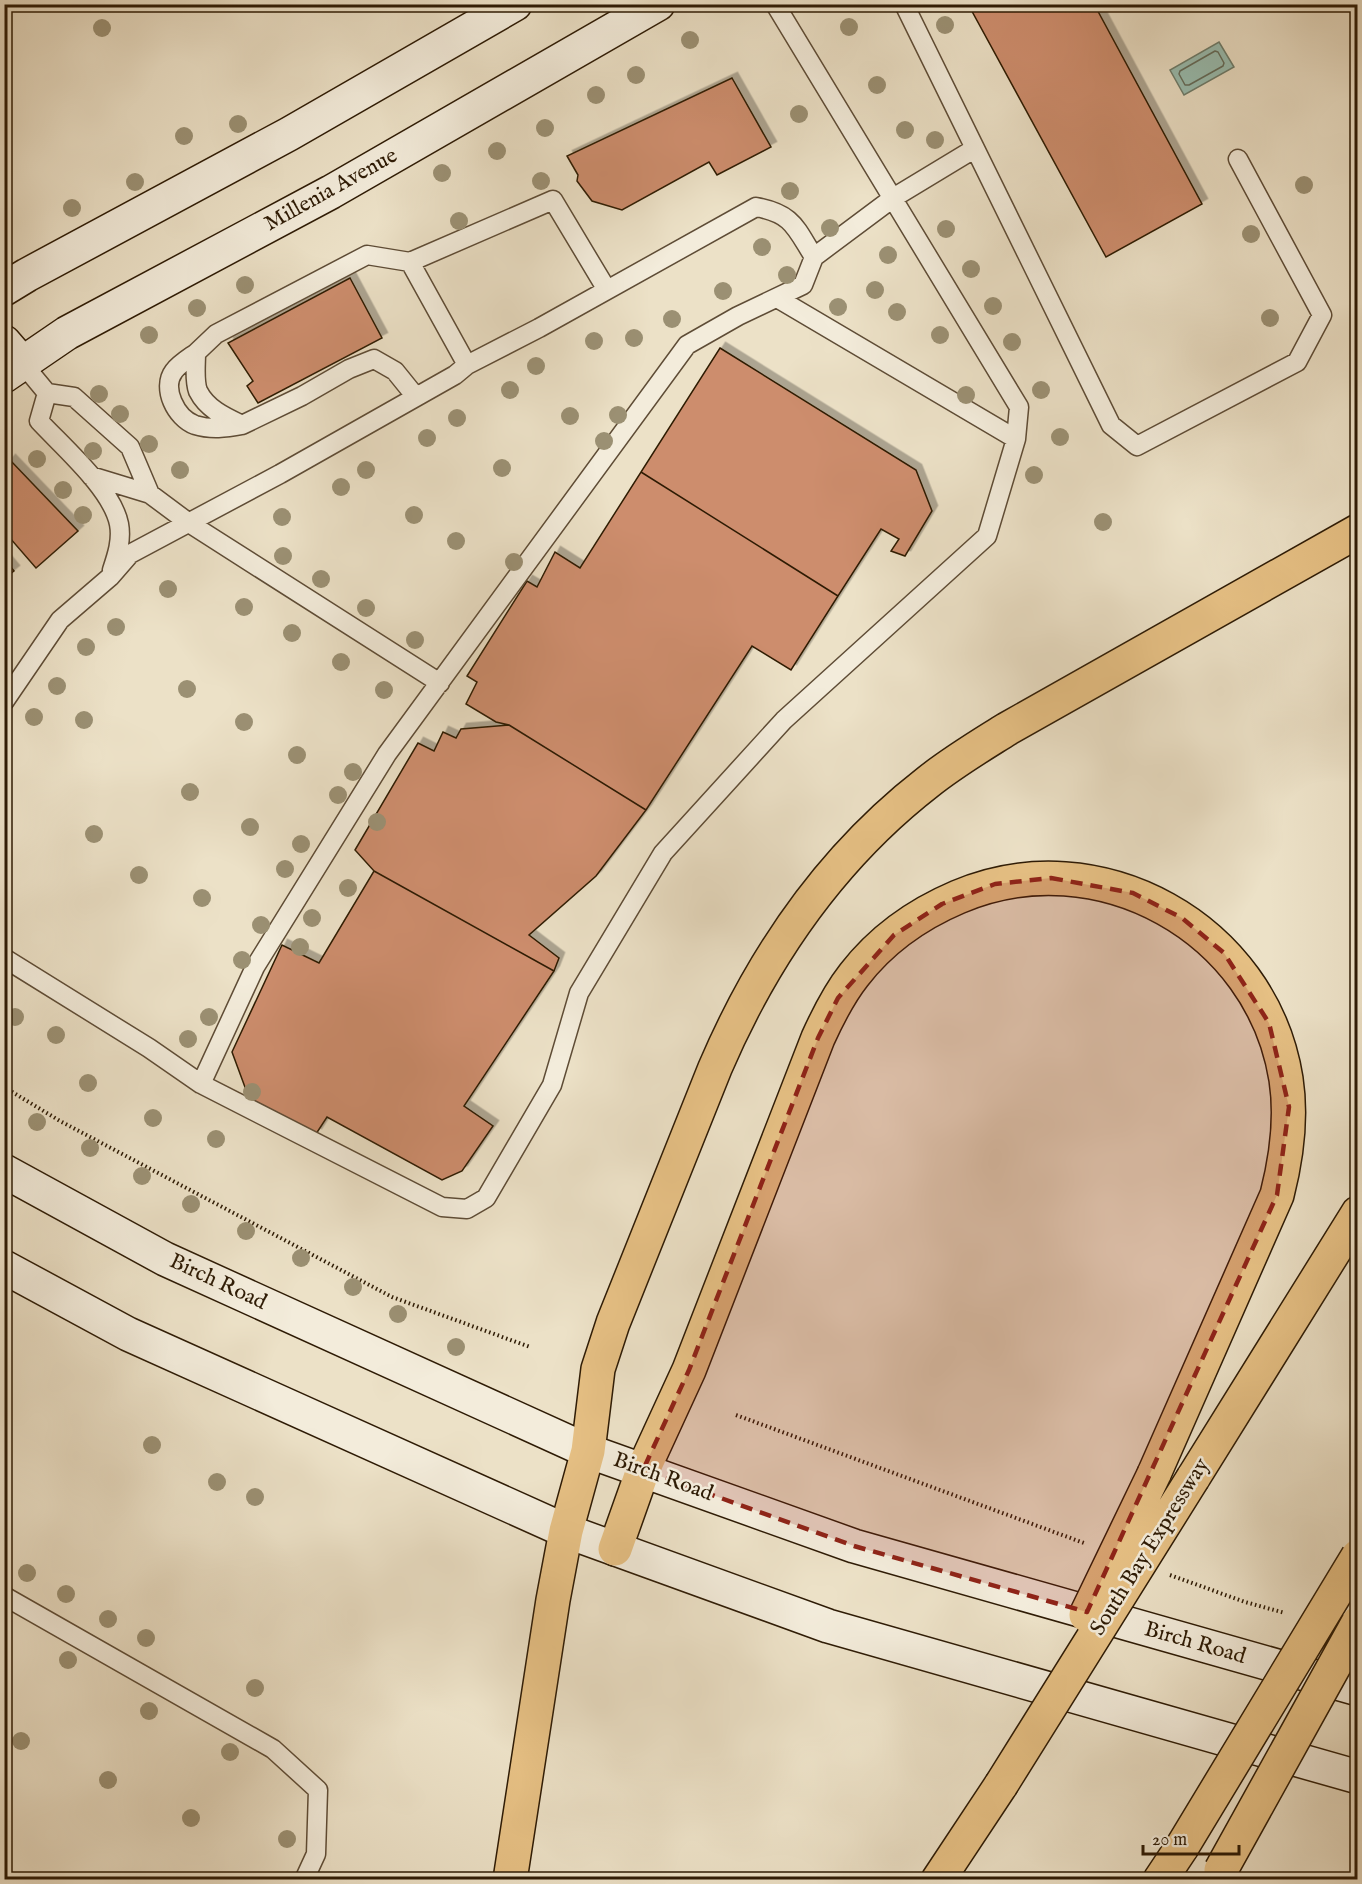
<svg xmlns="http://www.w3.org/2000/svg" width="1362" height="1884" font-family="'IM FELL English',serif">
<style>
.water{fill:#99beb1;stroke:#6e7d6c;stroke-width:1.5}
.lines{fill:none;stroke-linecap:round;stroke-linejoin:round}
.shore{stroke:#646c5b;stroke-width:1.5}
.building{fill:#cd8d6d;stroke:#2e1b05;stroke-width:1.5;filter:url(#shadow)}
.lane-casing{stroke:#5e4c36;stroke-width:21}
.secondary-casing{stroke:#2e1b05;stroke-width:36}
.highway-casing{stroke:#2e1b05;stroke-width:36}
.path{stroke:#2e1b05;stroke-width:4;stroke-dasharray:1.5 3;stroke-linecap:butt}
.lane{stroke:#f3ecdb;stroke-width:18}
.secondary{stroke:#f3ecdb;stroke-width:33}
.highway{stroke:#e6c084;stroke-width:33}
.highway-bridge-casing{stroke:#2e1b05;stroke-width:36;stroke-linecap:butt}
.highway-bridge{stroke:#e6c084;stroke-width:33}
.tree{fill:#9b9073}
.marked{fill:#8f2418;fill-opacity:0.2;stroke:#8f2418;stroke-width:4.5;stroke-dasharray:12 8;stroke-linejoin:round}
.labels{text-anchor:middle;dominant-baseline:central;stroke-width:5;stroke-linejoin:round;paint-order:stroke}
.street-label{font-size:22px;fill:#2e1b05;stroke:#f3ecdb}
</style>
<defs>
<filter id="shadow"><feDropShadow dx="5.5" dy="-5.5" stdDeviation="0" flood-color="#0004"/></filter>
</defs>
<rect width="100%" height="100%" fill="#ece1c7"/>
<filter id="stains"><feTurbulence type="fractalNoise" baseFrequency=".00333" numOctaves="4"/><feColorMatrix values="0 0 0 0 .2 0 0 0 0 .09 0 0 0 0 .02 0 0 0 .5 -.17"/></filter>
<radialGradient id="worn" r=".72"><stop offset=".6" stop-color="#630" stop-opacity="0"/><stop offset="1" stop-color="#630" stop-opacity=".3"/></radialGradient>
<path class="water" d="M1219 42 1234 67 1184 95 1170 70Z"/>
<g class="lines">
<path class="shore" d="M1215 51 1218 52 1224 63 1223 66 1189 85H1185L1179 74 1180 71Z"/>
</g>
<path class="building" d="M968 4H1094L1202 204 1106 257Z
M732 78 771 147 717 175 709 162 622 210 592 201 577 181 578 175 567 156Z
M350 278 382 338 258 403 247 386 253 381 228 343Z
M720 348 916 470 932 511 905 556 891 551 899 539 881 529 838 596 641 472Z
M10 460 78 531 36 568 10 538 4 544V463L6 465Z
M641 472 838 596 791 670 752 646 646 810 509 725 496 722 466 704 477 682 467 676 527 581 537 587 555 552 580 568Z
M4 559 14 571 4 579Z
M509 725 646 810 596 876 529 935 559 958 554 971 374 871 355 850 418 743 434 751 443 732 456 738 461 729Z
M374 871 554 971 464 1106 493 1126 462 1171 442 1180 327 1117 316 1134 249 1098 232 1052 282 945 319 963Z"/>
<g class="lines">
<defs>
<path id="lane" d="M904 4 1111 425 1137 446 1297 362 1322 315 1238 159
M814 257 893 198 974 149
M410 262 367 255 216 334 196 353C196 364 194 381 198 391 207 409 225 417 242 425L302 396 349 369 374 359 395 371 416 397
M777 298 1016 439
M196 353C189 358 179 364 174 371 161 388 176 418 195 425 211 430 226 428 242 425
M23 364 47 393 74 397 130 447 150 494
M467 365 410 262 553 200 607 290
M47 393 39 421C63 447 112 489 119 524 122 540 117 555 112 570
M91 476 150 494 189 523 440 683
M4 702 60 620 110 577 130 554 280 474 455 375 467 365 539 328 756 207C793 214 795 227 814 257L803 285 738 316 687 345 387 754 255 967 201 1084
M4 958 149 1048 201 1084 442 1207 467 1209 486 1198 552 1085 579 993 663 853 784 720 987 536 1016 439 1019 407 775 4
M4 1596 273 1749 318 1790 316 1854 304 1880"/>
<path id="secondary" d="M4 289 27 275 289 134 515 4
M4 342 23 364
M4 376 67 333 331 192 658 4
M4 1171 165 1259 588 1451 854 1546 1358 1689
M4 1267 128 1334 566 1531 828 1626 1358 1777"/>
<path id="highway" d="M1193 1478 1358 1213
M615 1549 643 1470 689 1370 818 1038C828 1016 839 994 854 975 881 940 918 914 958 897 1098 837 1262 928 1286 1079 1292 1118 1287 1156 1277 1195L1154 1474
M510 1880 553 1600 566 1531 588 1451 598 1369 613 1323 715 1068C763 956 830 858 928 782 953 762 980 746 1007 729L1358 531
M938 1880 1001 1785
M1160 1880 1182 1847"/>
</defs>
<use href="#lane" class="lane-casing"/>
<use href="#secondary" class="secondary-casing"/>
<use href="#highway" class="highway-casing"/>
<path class="path" d="M4 1087 60 1121 392 1297 530 1347
M736 1415 1084 1543
M1170 1575 1245 1602 1285 1613"/>
<use href="#lane" class="lane"/>
<use href="#secondary" class="secondary"/>
<use href="#highway" class="highway"/>
<defs>
<path id="highway-bridge" d="M1086 1615 1154 1474
M1001 1785 1193 1478
M1182 1847 1358 1556
M1221 1870 1358 1623"/>
</defs>
<use href="#highway-bridge" class="highway-bridge-casing"/>
<use href="#highway-bridge" class="highway-bridge"/>
</g>
<g class="tree">
<circle cx="945" cy="25" r="9"/>
<circle cx="849" cy="27" r="9"/>
<circle cx="102" cy="28" r="9"/>
<circle cx="690" cy="40" r="9"/>
<circle cx="636" cy="75" r="9"/>
<circle cx="877" cy="85" r="9"/>
<circle cx="596" cy="95" r="9"/>
<circle cx="799" cy="114" r="9"/>
<circle cx="238" cy="124" r="9"/>
<circle cx="545" cy="128" r="9"/>
<circle cx="905" cy="130" r="9"/>
<circle cx="184" cy="136" r="9"/>
<circle cx="935" cy="140" r="9"/>
<circle cx="497" cy="151" r="9"/>
<circle cx="442" cy="173" r="9"/>
<circle cx="541" cy="181" r="9"/>
<circle cx="135" cy="182" r="9"/>
<circle cx="1304" cy="185" r="9"/>
<circle cx="790" cy="191" r="9"/>
<circle cx="72" cy="208" r="9"/>
<circle cx="459" cy="221" r="9"/>
<circle cx="830" cy="228" r="9"/>
<circle cx="946" cy="229" r="9"/>
<circle cx="1251" cy="234" r="9"/>
<circle cx="762" cy="247" r="9"/>
<circle cx="888" cy="255" r="9"/>
<circle cx="971" cy="269" r="9"/>
<circle cx="787" cy="275" r="9"/>
<circle cx="245" cy="285" r="9"/>
<circle cx="875" cy="290" r="9"/>
<circle cx="723" cy="291" r="9"/>
<circle cx="993" cy="306" r="9"/>
<circle cx="838" cy="307" r="9"/>
<circle cx="197" cy="308" r="9"/>
<circle cx="897" cy="312" r="9"/>
<circle cx="1270" cy="318" r="9"/>
<circle cx="672" cy="319" r="9"/>
<circle cx="149" cy="335" r="9"/>
<circle cx="940" cy="335" r="9"/>
<circle cx="634" cy="338" r="9"/>
<circle cx="594" cy="341" r="9"/>
<circle cx="1012" cy="342" r="9"/>
<circle cx="536" cy="366" r="9"/>
<circle cx="510" cy="390" r="9"/>
<circle cx="1041" cy="390" r="9"/>
<circle cx="99" cy="394" r="9"/>
<circle cx="966" cy="395" r="9"/>
<circle cx="120" cy="414" r="9"/>
<circle cx="618" cy="415" r="9"/>
<circle cx="570" cy="416" r="9"/>
<circle cx="457" cy="418" r="9"/>
<circle cx="1060" cy="437" r="9"/>
<circle cx="427" cy="438" r="9"/>
<circle cx="604" cy="441" r="9"/>
<circle cx="149" cy="444" r="9"/>
<circle cx="93" cy="451" r="9"/>
<circle cx="37" cy="459" r="9"/>
<circle cx="502" cy="468" r="9"/>
<circle cx="180" cy="470" r="9"/>
<circle cx="366" cy="470" r="9"/>
<circle cx="1034" cy="475" r="9"/>
<circle cx="341" cy="487" r="9"/>
<circle cx="63" cy="490" r="9"/>
<circle cx="83" cy="515" r="9"/>
<circle cx="414" cy="515" r="9"/>
<circle cx="282" cy="517" r="9"/>
<circle cx="1103" cy="522" r="9"/>
<circle cx="456" cy="541" r="9"/>
<circle cx="283" cy="556" r="9"/>
<circle cx="514" cy="562" r="9"/>
<circle cx="321" cy="579" r="9"/>
<circle cx="168" cy="589" r="9"/>
<circle cx="244" cy="607" r="9"/>
<circle cx="366" cy="608" r="9"/>
<circle cx="116" cy="627" r="9"/>
<circle cx="292" cy="633" r="9"/>
<circle cx="415" cy="640" r="9"/>
<circle cx="86" cy="647" r="9"/>
<circle cx="341" cy="662" r="9"/>
<circle cx="57" cy="686" r="9"/>
<circle cx="187" cy="689" r="9"/>
<circle cx="384" cy="690" r="9"/>
<circle cx="34" cy="717" r="9"/>
<circle cx="84" cy="720" r="9"/>
<circle cx="244" cy="722" r="9"/>
<circle cx="297" cy="755" r="9"/>
<circle cx="353" cy="772" r="9"/>
<circle cx="190" cy="792" r="9"/>
<circle cx="338" cy="795" r="9"/>
<circle cx="377" cy="822" r="9"/>
<circle cx="250" cy="827" r="9"/>
<circle cx="94" cy="834" r="9"/>
<circle cx="301" cy="844" r="9"/>
<circle cx="285" cy="869" r="9"/>
<circle cx="139" cy="875" r="9"/>
<circle cx="348" cy="888" r="9"/>
<circle cx="202" cy="898" r="9"/>
<circle cx="312" cy="918" r="9"/>
<circle cx="261" cy="925" r="9"/>
<circle cx="300" cy="947" r="9"/>
<circle cx="242" cy="960" r="9"/>
<circle cx="15" cy="1017" r="9"/>
<circle cx="209" cy="1017" r="9"/>
<circle cx="56" cy="1035" r="9"/>
<circle cx="188" cy="1039" r="9"/>
<circle cx="88" cy="1083" r="9"/>
<circle cx="252" cy="1092" r="9"/>
<circle cx="153" cy="1118" r="9"/>
<circle cx="37" cy="1122" r="9"/>
<circle cx="216" cy="1139" r="9"/>
<circle cx="90" cy="1148" r="9"/>
<circle cx="142" cy="1176" r="9"/>
<circle cx="191" cy="1204" r="9"/>
<circle cx="246" cy="1231" r="9"/>
<circle cx="301" cy="1258" r="9"/>
<circle cx="353" cy="1287" r="9"/>
<circle cx="398" cy="1314" r="9"/>
<circle cx="456" cy="1347" r="9"/>
<circle cx="152" cy="1445" r="9"/>
<circle cx="217" cy="1482" r="9"/>
<circle cx="255" cy="1497" r="9"/>
<circle cx="27" cy="1573" r="9"/>
<circle cx="66" cy="1594" r="9"/>
<circle cx="108" cy="1619" r="9"/>
<circle cx="146" cy="1638" r="9"/>
<circle cx="68" cy="1660" r="9"/>
<circle cx="255" cy="1688" r="9"/>
<circle cx="149" cy="1711" r="9"/>
<circle cx="21" cy="1741" r="9"/>
<circle cx="230" cy="1752" r="9"/>
<circle cx="108" cy="1780" r="9"/>
<circle cx="191" cy="1818" r="9"/>
<circle cx="287" cy="1839" r="9"/>
</g>
<path class="marked" d="M1051 878 1133 893 1182 918 1224 953 1269 1023 1289 1107 1277 1195 1087 1612 854 1546 643 1470 689 1370 818 1038 838 998 894 935 942 904 995 884Z"/>
<g class="labels">
<g class="street-label">
<text transform="translate(331 190) rotate(-29)">Millenia Avenue</text>
<text transform="translate(218 1282) rotate(25)">Birch Road</text>
<text transform="translate(663 1477) rotate(20)">Birch Road</text>
<text transform="translate(1150 1547) rotate(-58)">South Bay Expressway</text>
<text transform="translate(1195 1643) rotate(16)">Birch Road</text>
</g>
</g>
<rect width="1362" height="1884" fill="none" stroke="#ece1c7" stroke-width="24"/>
<rect x="6" y="6" width="1350" height="1872" fill="none" stroke="#2e1b05" stroke-width="3"/>
<rect x="12" y="12" width="1338" height="1860" fill="none" stroke="#2e1b05" stroke-width="1.5"/>
<path d="M1143 1845v9h96v-9" fill="none" stroke="#2e1b05" stroke-width="3"/>
<text x="1152" y="1845" font-size="18" fill="#2e1b05" stroke="#f3ecdb" stroke-width="4.5" paint-order="stroke">20 m</text>
<rect width="100%" height="100%" filter="url(#stains)"/>
<rect width="100%" height="100%" fill="url(#worn)"/>
</svg>
